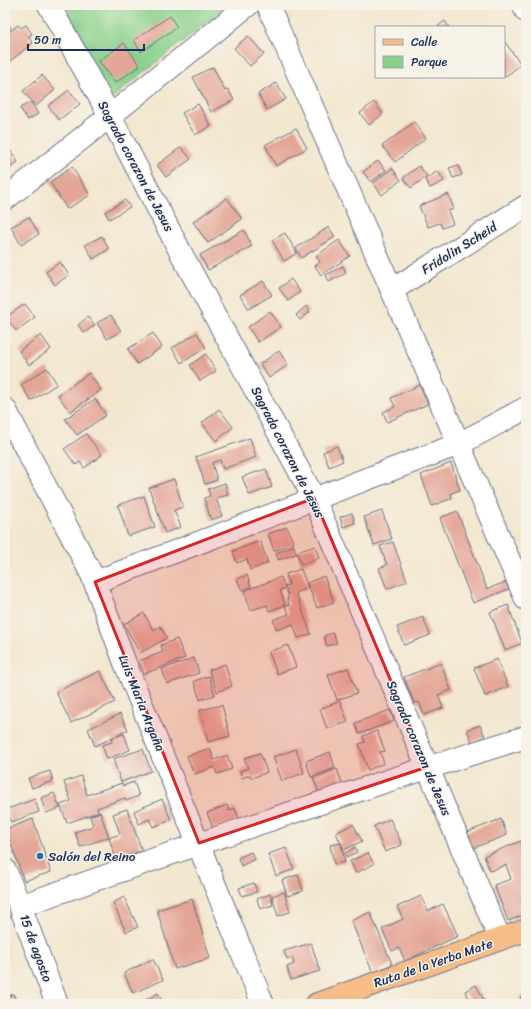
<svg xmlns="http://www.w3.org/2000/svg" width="531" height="1009" font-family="Sriracha,sans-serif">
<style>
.green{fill:#89d08b;stroke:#528074}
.building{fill:#e3a696}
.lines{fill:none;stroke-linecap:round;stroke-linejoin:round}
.minor-casing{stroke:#676f86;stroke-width:24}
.major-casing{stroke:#676f86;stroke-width:24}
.minor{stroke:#fff;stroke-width:22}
.major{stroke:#f7bd88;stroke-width:22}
.marked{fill:#d62828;fill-opacity:0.2;stroke:#d62828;stroke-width:3;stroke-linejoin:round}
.poi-dot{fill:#1f6fb2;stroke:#f7f3e8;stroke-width:1.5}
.labels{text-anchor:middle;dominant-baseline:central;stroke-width:3;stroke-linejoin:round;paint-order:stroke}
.street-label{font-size:13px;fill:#1b2f5e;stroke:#f7f3e8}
.poi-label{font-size:13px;fill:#1b2f5e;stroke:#f7f3e8;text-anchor:start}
</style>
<rect width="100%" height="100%" fill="#f7f3e8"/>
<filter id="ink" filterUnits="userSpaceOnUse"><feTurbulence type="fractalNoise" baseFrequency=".025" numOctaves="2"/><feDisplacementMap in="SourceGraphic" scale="8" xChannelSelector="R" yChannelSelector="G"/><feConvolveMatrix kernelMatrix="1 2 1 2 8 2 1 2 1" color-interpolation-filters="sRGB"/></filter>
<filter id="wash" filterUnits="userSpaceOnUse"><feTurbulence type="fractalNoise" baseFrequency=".012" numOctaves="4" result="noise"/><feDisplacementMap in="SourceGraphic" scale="16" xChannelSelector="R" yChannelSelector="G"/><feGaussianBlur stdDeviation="0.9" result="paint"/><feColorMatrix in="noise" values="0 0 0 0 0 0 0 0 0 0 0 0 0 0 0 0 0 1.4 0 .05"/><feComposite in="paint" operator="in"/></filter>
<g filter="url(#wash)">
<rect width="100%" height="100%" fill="#f3e7cf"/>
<path class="green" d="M58 5H228L108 101Z"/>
<g id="blocks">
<path class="building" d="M170 16 177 27 141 52 134 40Z
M5 20 11 28 5 32Z
M445 21 449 27H437Z
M18 25 21 28 26 25 32 34 28 37 33 43 5 65V35Z
M248 36 264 54 250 66 234 48Z
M504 41 521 64 505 77 504 75Z
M124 43 140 66 115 83 99 61Z
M213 67 225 91 228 89 234 100 211 112 193 77Z
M42 75 55 90 36 106 23 91Z
M276 83 286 99 267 110 258 94Z
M69 90 80 104 59 120 48 106Z
M31 102 38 114 28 120 20 108Z
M374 102 383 114 369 125 360 113Z
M198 104 211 126 195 135 182 113Z
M414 122 426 138 395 162 382 146Z
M296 128 307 148 276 166 265 145Z
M181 147 191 159 166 177 157 165Z
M10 150 18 162 7 170 5 167V154Z
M378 161 386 170 371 182 363 172Z
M458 165 462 175 453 178 449 168Z
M419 166 427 176 411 188 403 178Z
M72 167 90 195 67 209 50 182Z
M392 168 401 180 382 195 373 183Z
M438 171 444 181 430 188 425 179Z
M448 194 454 209 448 211 453 224 442 228 440 223 428 227 419 206Z
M227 198 242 219 208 243 193 222Z
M125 200 130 207 109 219 105 212Z
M29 217 39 234 21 245 11 227Z
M329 227 335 237 301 258 296 248Z
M244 230 252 246 208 270 200 255Z
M285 233 297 253 284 261 272 240Z
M102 236 109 249 93 259 85 245Z
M339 240 350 256 321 275 315 266 320 262 316 256Z
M60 262 69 275 55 285 46 272Z
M343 266 346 273 329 282 326 275Z
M291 279 300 292 288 301 279 288Z
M263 281 272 295 249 309 240 295Z
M25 304 35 317 16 331 6 317Z
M306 306 310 312 300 320 296 315Z
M270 311 281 327 258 342 248 327Z
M111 315 121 331 107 339 97 323Z
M88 317 95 325 84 333 78 325Z
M153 333 162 347 137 364 128 349Z
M197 333 206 348 181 363 172 348Z
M41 335 51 349 29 365 19 351Z
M279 351 288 365 269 378 260 364Z
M206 354 216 371 200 381 190 365Z
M47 368 57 384 31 401 21 385Z
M89 373 101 390 70 412 58 395Z
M420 385 428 404 387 422 383 412 395 407 391 398Z
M95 399 106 415 77 435 65 419Z
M219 409 233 427 216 441 202 423Z
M86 434 102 455 84 468 80 462 76 465 64 449Z
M250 438 256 457 223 469 220 460 212 463 217 480 205 484 196 457Z
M337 446 343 461 329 467 323 452Z
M451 463 460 490 451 493 452 498 432 506 421 475Z
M266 469 272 487 249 495 242 477Z
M174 479 183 507 174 510 181 527 165 533 149 488Z
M225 483 228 495 216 498 222 516 211 520 204 498 210 496 208 489Z
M144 496 155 527 128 536 118 505Z
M382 511 392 539 374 545 364 517Z
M457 511 487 589 506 582 509 589 473 603 440 518Z
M352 513 355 523 343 527 340 517Z
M287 527 294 544 274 551 268 534Z
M260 541 268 563 250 570 247 559 237 563 233 551Z
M393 542 407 581 387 589 379 568 387 565 380 546Z
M294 546 296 554 278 560 276 553Z
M315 546 319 558 301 565 297 552Z
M301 569 308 588 296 593 311 634 298 638 293 624 277 630 273 620 289 614 285 606 289 605 287 598H289L285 586 289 585 286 574Z
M247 575 251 587 242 590 237 579Z
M324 576 334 602 317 608 307 583Z
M281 577 285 588 280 590 285 605 269 611 267 605 251 610 244 591Z
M508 605 522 643 505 650 490 612Z
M144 613 153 630 160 626 167 638 140 653 124 624Z
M423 617 430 635 404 645 397 627Z
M333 633 337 643 327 646 324 636Z
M177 639 185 658 144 674 139 661 163 652 161 645Z
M288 645 296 667 277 674 269 652Z
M194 658 199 673 167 684 162 669Z
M497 659 508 687 485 696 474 668Z
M441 663 451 690 438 695 443 708 424 715 419 702 414 703 404 677Z
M225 664 232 686 217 692 209 670Z
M348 668 357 693 337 700 328 675Z
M100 671 115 702 71 723 56 692Z
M209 676 215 695 200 700 194 681Z
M340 701 348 722 327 729 320 709Z
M222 705 230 736 208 742 200 710Z
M390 710 394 721 359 734 355 723Z
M120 714 128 730 95 746 88 729Z
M480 725 485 737 472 742 467 730Z
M377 731 385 751 380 752 384 763 368 770 359 744 365 742 363 736Z
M124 734 130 750 107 759 102 745 112 742 111 738Z
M210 748 214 760 227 755 232 769 217 774 214 767 194 774 187 756Z
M143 749 151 771 121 782 113 759Z
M296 749 304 773 282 781 273 757Z
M330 752 335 768 311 777 306 761Z
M260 753 267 772 252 778 250 775 242 778 240 771 248 768 244 758Z
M337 769 343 786 320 795 313 778Z
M50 771 53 781 32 788 28 778Z
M81 776 87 795 122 783 123 786 134 782 139 796 126 801 125 798 97 808 98 812 67 823 60 805 71 801 64 782Z
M54 793 60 808 46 813 41 798Z
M35 799 39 812 11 822 7 809Z
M162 799 171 820 153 827 149 819 139 824 134 811Z
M227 805 229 811 235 808 239 819 213 828 207 813Z
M127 809 142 851 116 860 109 838 120 834 113 814Z
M100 812 109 837 80 847 75 832 93 826 90 816Z
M33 819 51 872 24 881 6 829Z
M390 819 402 845 385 852 374 826Z
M501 819 507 835 471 849 465 833Z
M353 824 362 841 344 850 336 833Z
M521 841 524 849 526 848V914L508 921 494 885 511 879 506 865 490 871 484 856Z
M341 843 345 862 334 864 330 845Z
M355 847 357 852 347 857 345 853Z
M286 848 294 869 276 876 268 854Z
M251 852 255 859 241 866 238 858Z
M368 853 374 864 356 873 350 861Z
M298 875 303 891 287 896 282 880Z
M254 883 257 892 242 896 239 888Z
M284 892 290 912 278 916 272 896Z
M270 894 273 905 260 909 257 899Z
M421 896 428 911 443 904 458 936 405 961 399 948 392 951 382 929 403 919 397 907Z
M124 897 138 927 126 932 113 903Z
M5 899 13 916 5 919Z
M192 899 210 958 175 969 157 910Z
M370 912 392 964 373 973 351 921Z
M311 943 320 971 291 980 287 967 294 964 292 957 287 959 284 951Z
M153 959 163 980 133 993 124 973Z
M476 985 486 1004H472L465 991Z
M158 993 163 1004H149L147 999Z
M13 994 18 1004H5V998Z
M526 994V1004H523L520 997Z"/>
</g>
</g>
<g filter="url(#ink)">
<use href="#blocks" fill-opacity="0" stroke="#676f86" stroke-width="1"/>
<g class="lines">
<defs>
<path id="minor" d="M49 5 110 116 182 255 314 498 500 939
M268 5 526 599
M524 5 526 11
M5 199 110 116 248 5
M392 290 526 206
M5 409 92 575 125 663 263 1004
M95 582 459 444 526 408
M5 870 20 906 57 1004
M20 906C188 847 356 789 526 737"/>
<path id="major" d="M317 1004 526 930"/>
</defs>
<use href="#minor" class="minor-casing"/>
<use href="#major" class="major-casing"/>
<use href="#minor" class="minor"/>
<use href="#major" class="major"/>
</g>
</g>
<path class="marked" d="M314 498 427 767 199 843 95 582Z"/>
<circle class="poi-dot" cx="40" cy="856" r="4"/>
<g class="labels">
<g class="street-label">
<text transform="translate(136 166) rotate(62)">Sagrado corazon de Jesus</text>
<text transform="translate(459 248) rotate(-32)">Fridolin Scheid</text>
<text transform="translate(288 452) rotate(63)">Sagrado corazon de Jesus</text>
<text transform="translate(142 703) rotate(68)">Luis Maria Argaña</text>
<text transform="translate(419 748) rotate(67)">Sagrado corazon de Jesus</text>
<text transform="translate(36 948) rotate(70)">15 de agosto</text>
<text transform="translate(433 963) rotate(-19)">Ruta de la Yerba Mate</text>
</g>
<g class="poi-label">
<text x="48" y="856">Salón del Reino</text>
</g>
</g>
<rect width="531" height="1009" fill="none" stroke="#f7f3e8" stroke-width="20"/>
<rect x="375" y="26" width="130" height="52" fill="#f7f3e8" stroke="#9fa5b1"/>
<rect x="383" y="39" width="20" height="6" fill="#f7bd88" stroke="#9fa5b1"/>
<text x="411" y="46" font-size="12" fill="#1b2f5e">Calle</text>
<rect x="383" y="56" width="20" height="12" fill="#89d08b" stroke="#9fa5b1"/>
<text x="411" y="66" font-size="12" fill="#1b2f5e">Parque</text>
<path d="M28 44v6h116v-6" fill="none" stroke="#1b2f5e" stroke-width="2"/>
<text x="34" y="44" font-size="12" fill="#1b2f5e" stroke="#f7f3e8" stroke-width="3" paint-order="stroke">50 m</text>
</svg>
